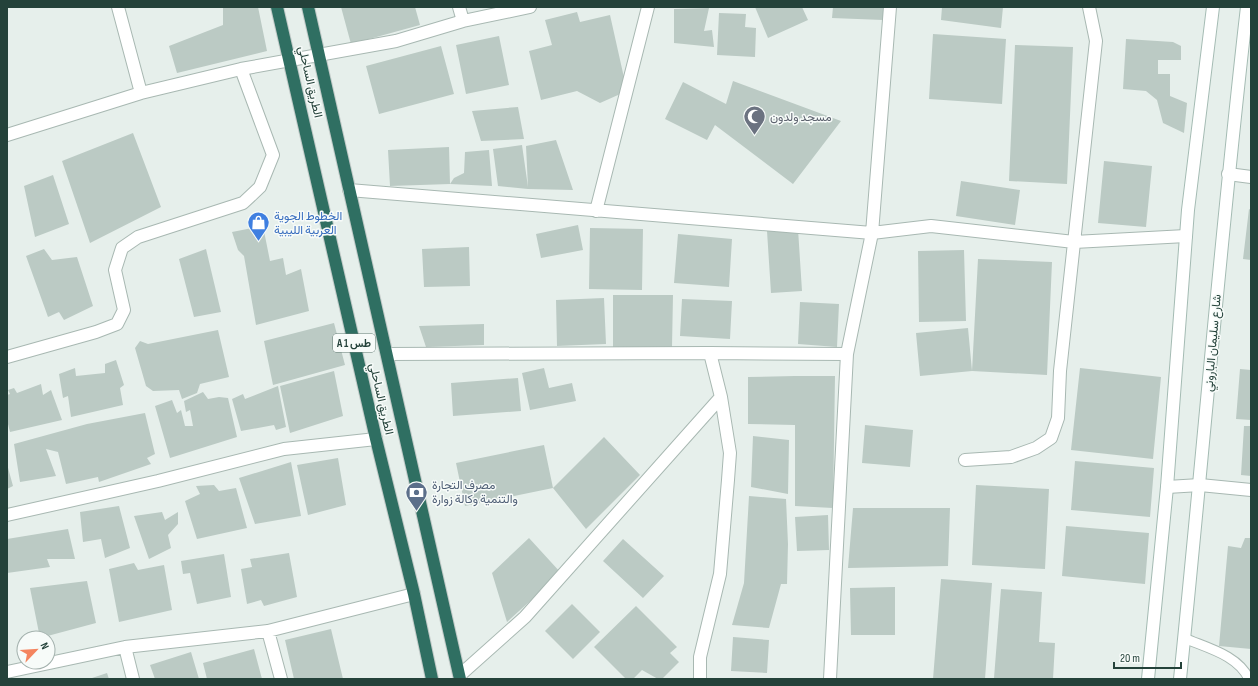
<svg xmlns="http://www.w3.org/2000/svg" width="1258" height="686" font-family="'Sofia Sans Condensed',Vazirmatn,sans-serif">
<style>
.building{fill:#bbcac4}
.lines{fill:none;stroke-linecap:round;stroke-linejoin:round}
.lane-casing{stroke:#a8b8b2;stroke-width:11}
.street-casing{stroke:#a8b8b2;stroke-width:14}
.secondary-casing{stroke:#a4bbb3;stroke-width:14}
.highway-casing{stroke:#c2cac8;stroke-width:14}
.lane{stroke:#fff;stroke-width:9}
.street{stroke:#fff;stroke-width:12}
.secondary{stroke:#fff;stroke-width:12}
.highway{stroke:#2f6f62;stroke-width:12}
.labels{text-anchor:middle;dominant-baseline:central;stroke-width:3;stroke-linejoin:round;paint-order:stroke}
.shield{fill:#f7fbf9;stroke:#637a73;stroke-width:1}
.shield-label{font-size:11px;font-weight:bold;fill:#24423a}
.street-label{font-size:12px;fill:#24423a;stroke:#f7fbf9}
.worship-label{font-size:12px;fill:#5b616d;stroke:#f7fbf9;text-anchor:start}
.shop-label{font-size:12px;fill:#366cbe;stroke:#f7fbf9;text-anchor:start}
.service-label{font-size:12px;fill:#4e5e75;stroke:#f7fbf9;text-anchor:start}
</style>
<rect width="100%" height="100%" fill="#e6efeb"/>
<path class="building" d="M223 7H258L267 51 177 73 169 46 223 25Z
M341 7H415L420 25 351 44Z
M755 7H802L808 20 768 38Z
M833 7H883V20L832 18Z
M942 7H1003L1001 28 941 20Z
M709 8 704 31 712 30 714 47 674 43V9Z
M577 12 580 22 610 15 627 91 600 103 577 91 541 100 529 51 552 45 545 20Z
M719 13 746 14 745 27 756 28 755 57 717 55Z
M933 34 1006 39 1002 104 929 99Z
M499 36 509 85 466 94 456 45Z
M1126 39 1173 42 1181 46V60H1158V74H1170V96L1187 103 1184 133 1163 123 1157 100 1146 91 1123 89Z
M1015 45 1073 47 1067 184 1009 181Z
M441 46 454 94 379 114 366 66Z
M733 81 841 121 793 184 715 125 707 140 665 119 683 82 726 104Z
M518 107 524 139 481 141 472 111Z
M133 133 161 207 90 243 62 161Z
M556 140 573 190 528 189 498 186 493 149 522 145 528 187 526 146Z
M449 147 450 184 390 186 388 150Z
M489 150 492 186 450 184 454 178 464 173 465 152Z
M1104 161 1152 166 1146 227 1098 223Z
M53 175 69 224 35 237 24 186Z
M961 181 1020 190 1015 225 956 216Z
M1249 209 1251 210V260L1243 259Z
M578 225 583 250 541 258 536 234Z
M263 226 270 261 283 258 286 275 301 269 309 311 256 325 244 256 238 250 232 232Z
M590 228 643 229 642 290 589 289Z
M798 229 802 291 771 293 767 231Z
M678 234 732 239 729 287 674 283Z
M469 247 470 286 424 287 422 249Z
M44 249 52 260 77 257 93 306 64 320 59 312 48 317 26 256Z
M206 249 221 312 194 317 179 259Z
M964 250 966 321 919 322 918 251Z
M978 259 1052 262 1047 375 972 371 920 376 916 333 968 328 972 371Z
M613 295H673L672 347H613Z
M604 298 606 344 557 346 556 300Z
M682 299 732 301 730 339 680 336Z
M800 302 839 304 837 347 798 344Z
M334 323 345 365 273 385 264 341Z
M484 324V345L426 347 419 326Z
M218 330 229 377 200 384 197 393 182 399 179 390 153 391 146 386 135 348 140 341 148 344Z
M116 360 124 385 120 388 123 405 71 417 68 396 63 398 59 374 75 368 76 376 105 373V364Z
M544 368 549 388 572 383 576 401 530 410 522 373Z
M1080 368 1161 377 1153 459 1071 450Z
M1240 369 1251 370V420L1236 419Z
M334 371 343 416 290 433 280 386Z
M795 376H835L833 508 795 506V425L748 424V377Z
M518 378 521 411 453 416 451 383Z
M41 384 43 395 51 390 62 420 10 432 7 420V395L10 394 8 390 14 388 17 393Z
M278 386 286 427 276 430 274 425 241 431 232 399 243 394 245 399Z
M203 392 208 399 219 397 228 398 237 437 170 458 155 406 172 400 177 413 181 410 185 426H193L190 410 186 412 184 401Z
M145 413 155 454 147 458 151 464 99 482 98 477 66 484 58 452 46 449 56 476 20 482 14 444 87 424Z
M865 425 913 430 910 467 862 463Z
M1244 426H1251V476L1241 475Z
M753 436 789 440 788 494 751 487Z
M604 437 640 475 586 529 553 488Z
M544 445 553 488 465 506 456 463Z
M338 458 346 505 308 515 297 465Z
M1075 461 1154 468 1150 517 1071 510Z
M291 462 301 516 255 524 239 478Z
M7 464 13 486 7 489Z
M214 485 219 491 236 488 247 528 197 539 185 501 200 494 196 486Z
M976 485 1049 489 1045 569 972 565Z
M749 496 786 499 788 544 787 584H781L769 628 732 625 744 583Z
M119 506 130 548 105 558 101 539 83 542 80 512Z
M853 508H950L948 566 848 568Z
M162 512 165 520 178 512V524L168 535 171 548 149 559 134 516Z
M828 515 829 550 797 551 795 517Z
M1066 526 1149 533 1145 584 1062 576Z
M68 529 75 559H47L50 567 7 573V539Z
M529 538 561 573 507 622 492 573Z
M1245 538H1251V649L1219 646 1228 546 1241 548Z
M623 539 664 576 643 598 603 561Z
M289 553 297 597 264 606 261 600 247 604 241 569 252 567 250 559Z
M224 554 231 597 197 604 190 573 183 574 181 561Z
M134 563 138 570 164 565 172 610 119 622 109 569Z
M941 579 992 583 985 679H933Z
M87 581 96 623 40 638 30 588Z
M895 587V635H851L850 588Z
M1001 589 1042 592 1039 642 1055 643 1053 679 994 678Z
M572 604 600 632 573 659 545 631Z
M636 606 677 647 670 653 679 662 662 679H658L642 670 633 679H626L594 647Z
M331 629 343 679H294L285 640Z
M733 637 769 640 767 673 731 671Z
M254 649 262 679H207L203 663Z
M191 652 199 679H155L150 665Z
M107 673 109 679H89Z"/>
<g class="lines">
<defs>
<path id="lane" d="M1184 638C1207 648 1238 655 1249 679"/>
<path id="street" d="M118 7 141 93
M459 7 463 21
M7 135 141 93 241 69 396 41 463 21 530 7
M1228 174 1251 177
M349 190 872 233 931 226 1074 242 1186 236
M596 211 648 7
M387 354 710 353 847 354
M7 357 96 332 117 324 124 310 115 270 122 248 138 237 243 203 260 187 273 155 241 69
M965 460 1011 457 1036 448 1051 438 1058 418 1060 371 1096 41 1089 7
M1167 487 1200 485 1251 490
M7 515 158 481 284 449 376 439
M268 631 281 679
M125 647 133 679
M7 672 125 647 268 631 414 594
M460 675 525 617 721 397 710 353
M700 679V657L720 574 728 480 730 453 721 397
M830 679 847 354 872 233 890 7"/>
<path id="secondary" d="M1148 679 1167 487 1188 210 1213 7
M1180 679C1203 455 1221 231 1247 7"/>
<path id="highway" d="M277 7 376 439 414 594 432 679
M308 7 460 679"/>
</defs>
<use href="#lane" class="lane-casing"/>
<use href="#street" class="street-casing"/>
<use href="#secondary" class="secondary-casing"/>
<use href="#highway" class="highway-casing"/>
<use href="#lane" class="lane"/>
<use href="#street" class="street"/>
<use href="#secondary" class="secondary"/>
<use href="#highway" class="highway"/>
</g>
<defs>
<symbol id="mosque-pin" viewBox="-11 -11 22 30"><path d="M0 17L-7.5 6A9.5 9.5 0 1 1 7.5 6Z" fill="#6b7280" stroke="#f7fbf9"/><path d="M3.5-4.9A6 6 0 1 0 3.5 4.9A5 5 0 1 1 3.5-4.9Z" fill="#fff"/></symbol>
<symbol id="shop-pin" viewBox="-11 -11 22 30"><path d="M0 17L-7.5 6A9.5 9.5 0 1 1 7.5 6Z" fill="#3f7fe0" stroke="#f7fbf9"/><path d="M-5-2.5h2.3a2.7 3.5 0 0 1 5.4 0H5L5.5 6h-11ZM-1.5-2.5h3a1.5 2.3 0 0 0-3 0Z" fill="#fff"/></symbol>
<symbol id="bank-pin" viewBox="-11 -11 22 30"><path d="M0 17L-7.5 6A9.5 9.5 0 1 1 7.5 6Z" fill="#5c6f8a" stroke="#f7fbf9"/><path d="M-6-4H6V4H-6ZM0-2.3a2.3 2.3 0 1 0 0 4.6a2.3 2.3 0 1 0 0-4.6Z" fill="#fff"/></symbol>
</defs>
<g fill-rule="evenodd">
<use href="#mosque-pin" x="742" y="104" width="25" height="34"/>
<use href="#shop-pin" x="246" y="210" width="25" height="34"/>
<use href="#bank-pin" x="404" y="480" width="25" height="34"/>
</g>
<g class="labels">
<rect class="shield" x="333" y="334" width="42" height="18" rx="3"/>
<g class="shield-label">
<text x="354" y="343">A 1 طس</text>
</g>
<g class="street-label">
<text transform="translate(310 82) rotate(77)">الطريق الساحلي</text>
<text transform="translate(1213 343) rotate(-85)">شارع سليمان الباروني</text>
<text transform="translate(381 399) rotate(77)">الطريق الساحلي</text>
</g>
<g class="worship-label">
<text x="770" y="117">مسجد ولدون</text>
</g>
<g class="shop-label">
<text x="274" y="216">الخطوط الجوية<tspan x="274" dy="14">العربية الليبية</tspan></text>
</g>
<g class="service-label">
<text x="432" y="485">مصرف التجارة<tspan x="432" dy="14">والتنمية وكالة زوارة</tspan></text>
</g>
</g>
<rect width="1258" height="686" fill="none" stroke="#24423a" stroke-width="16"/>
<g transform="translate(36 650) rotate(65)"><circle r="19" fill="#f7fbf9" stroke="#a3b1ad"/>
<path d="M0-3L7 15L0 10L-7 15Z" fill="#f4845f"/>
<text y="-6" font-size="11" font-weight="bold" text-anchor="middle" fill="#24423a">N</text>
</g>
<path d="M1114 662v6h67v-6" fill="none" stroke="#24423a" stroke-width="2"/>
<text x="1120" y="662" font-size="12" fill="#24423a" stroke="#f7fbf9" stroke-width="3" paint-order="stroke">20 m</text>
</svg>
